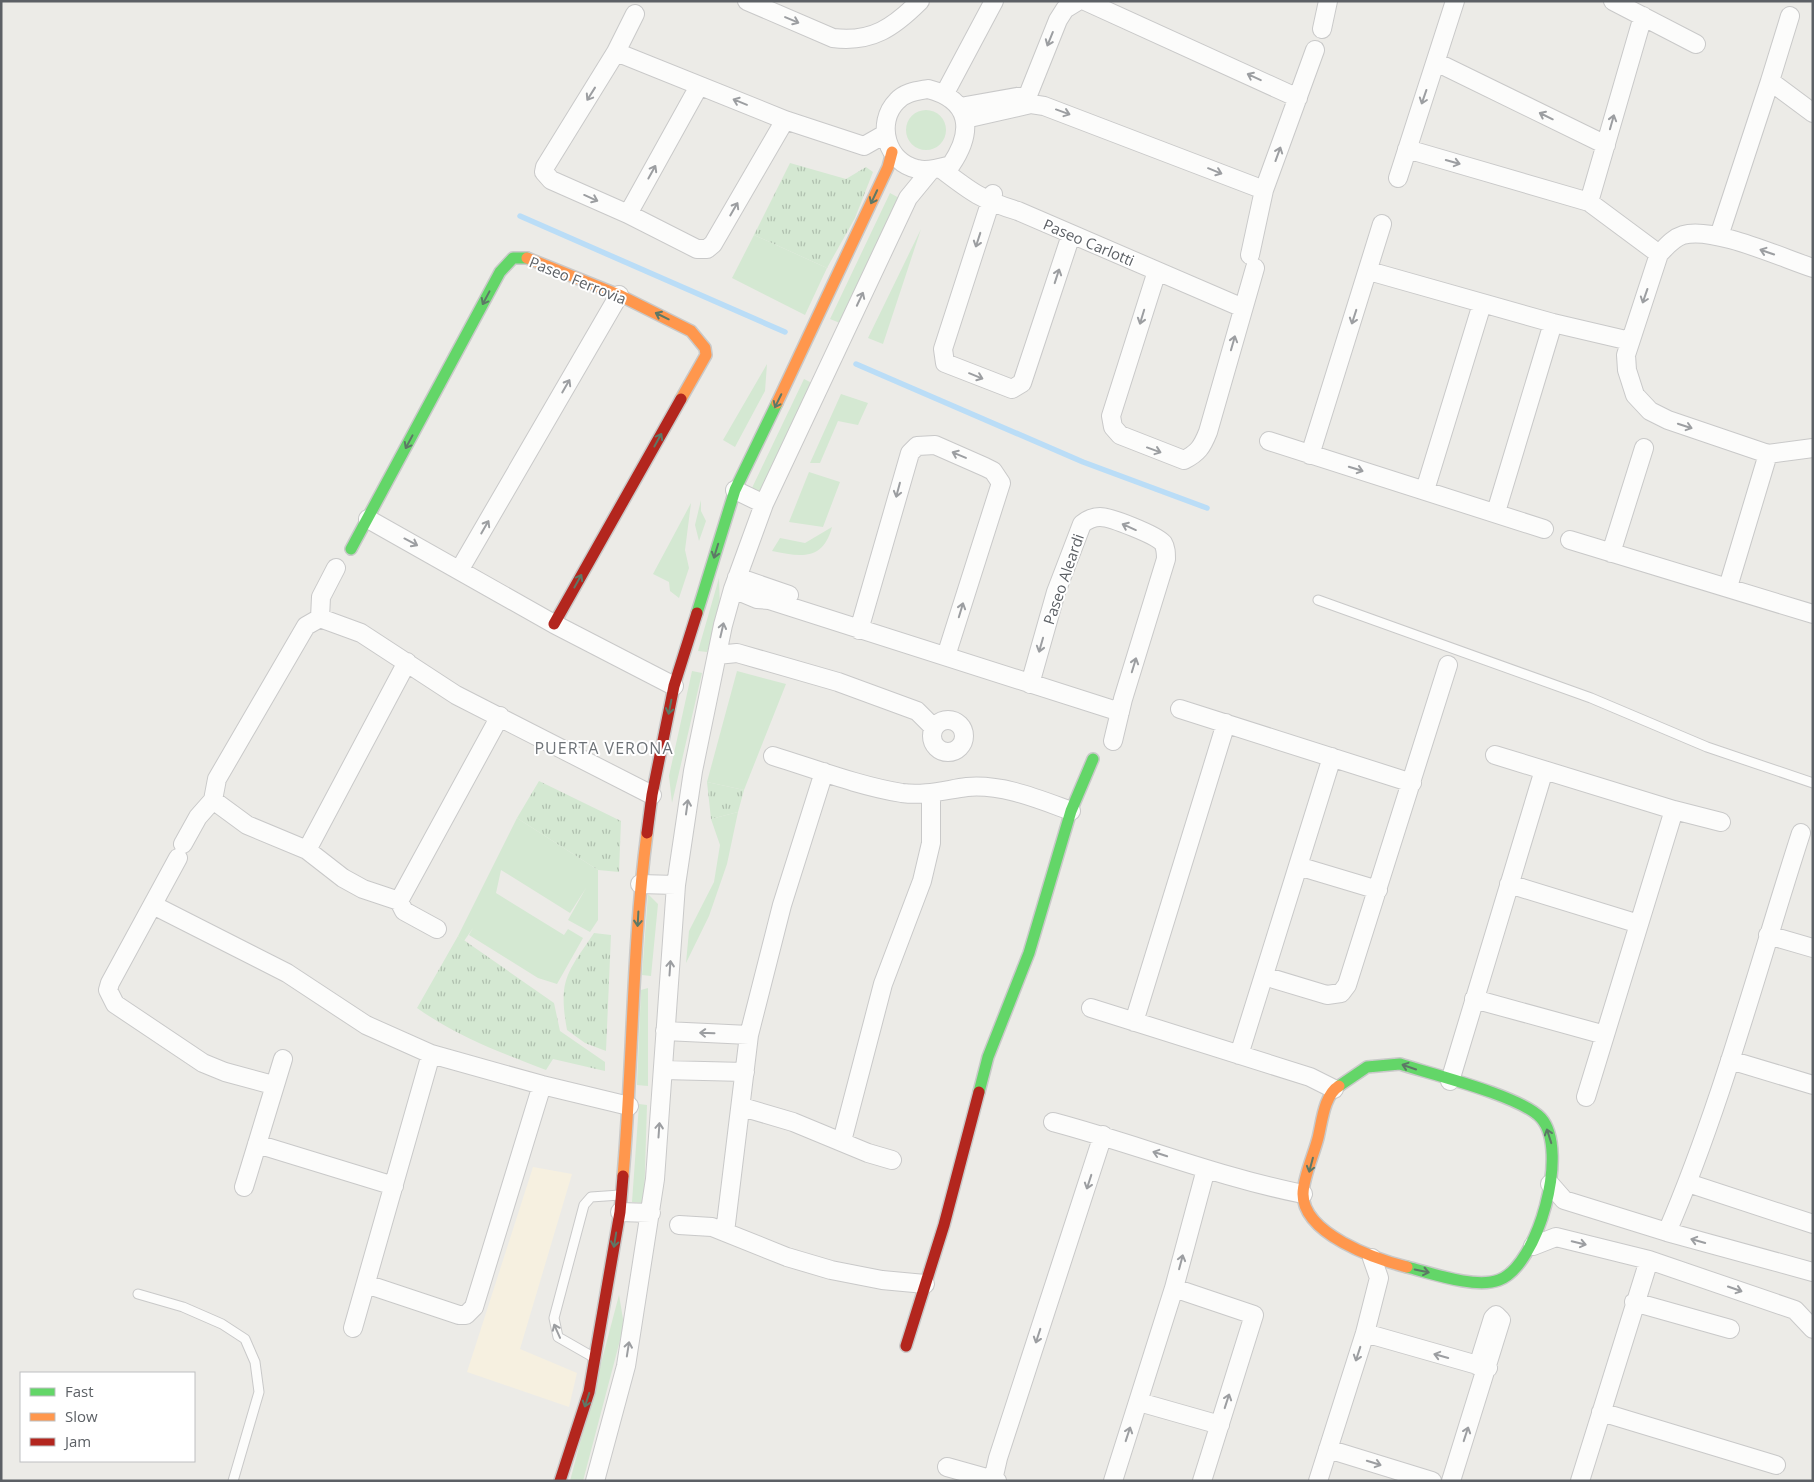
<svg xmlns="http://www.w3.org/2000/svg" width="1814" height="1482" font-family="'Open Sans',sans-serif">
<style>
.commercial{fill:#f6f0e0}
.grass{fill:#d4e8d2}
.park{fill:url(#park-tufts)}
.lines{fill:none;stroke-linecap:round;stroke-linejoin:round}
.stream{stroke:#baddf7;stroke-width:5.5}
.lane-casing{stroke:#c9c9c9;stroke-width:11}
.street-casing{stroke:#c9c9c9;stroke-width:20}
.fast-casing{stroke:#c9c9c9;stroke-width:14}
.slow-casing{stroke:#c9c9c9;stroke-width:14}
.jam-casing{stroke:#c9c9c9;stroke-width:14}
.lane{stroke:#fcfcfb;stroke-width:9}
.street{stroke:#fcfcfb;stroke-width:18}
.fast{stroke:#63d668;stroke-width:11}
.slow{stroke:#ff974d;stroke-width:11}
.jam{stroke:#b3261e;stroke-width:11}
.oneway{stroke:#9c9ea1}
.oneway2{stroke:#5d7866}
.labels{text-anchor:middle;dominant-baseline:central;stroke-width:4;stroke-linejoin:round;paint-order:stroke}
.street-label{font-size:15px;fill:#5c6065;stroke:#fff}
.neighbourhood-label{font-size:16px;letter-spacing:1px;fill:#6d7277;stroke:#fff}
</style>
<defs>
<pattern id="park-tufts" width="24" height="20" patternUnits="userSpaceOnUse" patternTransform="scale(1.25)"><rect width="24" height="20" fill="#d4e8d2"/><path d="M3 7l-1-3M5 7V3M7 7l1-3M15 17l-1-3M17 17v-4M19 17l1-3" fill="none" stroke="#afbfae"/></pattern>
</defs>
<rect width="100%" height="100%" fill="#ecebe7"/>
<path class="commercial" d="M533 1167 572 1174 520 1349 577 1373 569 1407 467 1372Z"/>
<path class="grass" d="M906 130a20 20 0 1 1 40 0a20 20 0 1 1-40 0Z
M890 193 899 198 840 323 830 319Z
M921 229 883 344 868 338Z
M754 235 827 268 805 315 732 278Z
M767 364 765 391 735 447 723 440Z
M804 379 812 383 758 499 751 490Z
M841 394 868 403 858 425 838 421 820 463H810Z
M809 472 840 482 823 527 789 522Z
M701 500V511L706 521 699 541 695 525Z
M691 503 685 550 689 568 679 598 670 591 669 582 653 574Z
M832 527C823 561 801 557 772 551L780 538 805 543Z
M719 578 720 611 707 652 698 651Z
M692 671 702 673 672 803 669 776Z
M737 671 786 684 744 790 707 782Z
M738 812 727 864 709 916 686 963 689 931 714 882 720 845 711 819Z
M517 818 598 870V920L590 932 568 920 586 888 570 913 501 870 496 893 564 935 568 929 583 938 557 984 538 978 469 935 473 928 464 941 458 936Z
M648 894 658 904 651 976 642 975Z
M648 988V1086L637 1085 641 990Z
M639 1104 647 1105 644 1203 632 1202Z
M619 1295 624 1325 583 1481H570Z"/>
<path class="park" d="M790 163 846 179 866 167 873 172 855 218 827 268 754 235Z
M539 781 621 821 619 872 598 870 517 818Z
M707 782 744 790 738 812 711 819Z
M594 933 611 935 606 1051 585 1043 567 1030C558 980 567 973 594 933Z
M458 936 554 1003 560 1031 605 1062V1071L553 1059 546 1070C497 1051 460 1038 417 1008Z"/>
<g class="lines">
<path class="stream" d="M520 216 785 332
M856 364 1083 462 1207 508"/>
<defs>
<path id="lane" d="M1318 600 1591 698 1707 747 1813 783
M138 1294 183 1307 222 1324 245 1339 255 1362 259 1392 233 1481
M593 1357 558 1337 554 1318 584 1205 591 1197 620 1195"/>
<path id="street" d="M747 1 833 38C872 43 894 27 920 1
M1085 1 1298 98
M1613 1 1696 44
M635 14 616 52 545 167 544 172 551 180 628 214 697 249H707L713 244 785 120
M1790 16 1770 81 1813 113
M1322 29 1328 1
M616 52 785 120 864 146 885 134
M1436 62 1606 145
M928 89C971 100 974 131 951 165 940 168 928 172 917 169 887 163 875 123 897 101 905 92 917 91 928 89Z
M945 93 994 1
M960 107 1028 95 1058 20 1065 9 1078 1
M965 119 1031 104 1044 106 1264 190 1315 50
M1407 149 1589 202 1659 254
M940 168C970 191 981 200 1018 211L1243 308
M1398 178 1455 1
M993 194 943 349 945 363 1012 389 1022 383 1071 235
M1589 202 1643 16
M628 214 699 86
M1719 236 1770 81
M1250 255 1264 190
M1813 268C1782 258 1713 226 1683 235 1673 238 1666 247 1659 254L1626 355 1627 370 1635 395 1650 411 1668 420 1768 454 1813 448
M1157 271 1111 416 1113 427 1120 435 1184 460C1198 453 1202 447 1208 432L1255 268
M1369 271 1553 323 1630 341
M1269 441 1544 529
M1310 455 1382 224
M735 490 764 504
M1425 490 1482 304
M1496 512 1553 323
M368 519 554 624 674 686
M1570 540 1813 614
M1611 553 1644 448
M460 569 619 295
M737 577 789 595
M1728 587 1768 454
M733 589 757 599 769 600 1120 712
M320 618 361 633 456 695 652 795
M320 618 321 597 336 568
M859 630 910 453 917 446 935 445 985 467 993 471 1001 483 946 656
M717 655 737 653 838 682 917 711 934 728
M1030 684 1056 592 1082 524C1087 520 1093 517 1100 517 1111 517 1156 535 1163 543 1166 548 1166 553 1166 559L1123 699 1113 741
M1180 709 1412 783
M932 736a16 16 0 1 1 32 0a16 16 0 1 1-32 0Z
M1495 755 1674 810
M773 756C815 769 859 786 902 793 925 796 945 790 967 787 1003 784 1038 799 1071 811
M213 800 247 825 307 850 343 878 363 889 399 901 404 911 437 929
M183 844 198 817 213 800 217 779 306 626 320 618
M307 850 407 662
M178 858 110 983 108 990 115 1004 203 1063 225 1072 273 1085
M1298 866 1378 890
M640 884 676 885
M1509 884 1639 924
M399 901 500 716
M153 905 287 973 366 1025 431 1054 542 1085 629 1106
M1768 935 1813 948
M1264 976 1327 995 1341 993 1347 985 1448 665
M1474 999 1605 1035
M1091 1008 1310 1077 1334 1089
M1134 1022 1226 723
M665 1031 749 1035
M1239 1055 1332 757
M1730 1060 1813 1085
M663 1070 745 1072
M1450 1081 1544 770
M1586 1097 1674 810 1721 822
M742 1107 793 1122 868 1153 892 1160
M1053 1122C1136 1144 1218 1177 1303 1194
M842 1141 883 984 922 881 931 843V794
M257 1144 394 1186
M1688 1183 1813 1224
M1550 1184 1564 1200 1667 1232 1813 1272
M244 1187 283 1059
M620 1212 651 1213
M679 1225 712 1227 787 1257 831 1270 882 1280 925 1284
M725 1232 749 1035 782 905 824 772
M1667 1232C1722 1104 1758 966 1801 833
M1533 1246 1556 1237 1649 1260 1795 1310 1813 1329
M366 1284 459 1315H466L474 1307 542 1085
M1174 1288 1254 1315 1202 1481
M1634 1302 1730 1329
M353 1328 431 1054
M1365 1333 1488 1368
M1139 1402 1220 1425
M1601 1412 1776 1465
M1328 1449 1432 1481
M947 1467 997 1481
M993 1480 998 1458 1103 1135
M595 1481 626 1366 655 1179 676 885 693 771 723 625 733 589 764 504 908 198 931 170
M1113 1481 1174 1288 1206 1169
M1318 1481 1365 1333 1379 1278 1372 1258
M1451 1481 1501 1320 1496 1315 1493 1318 1478 1366
M1580 1481 1649 1260"/>
<path id="fast" d="M351 549 500 272 513 258H527
M697 613 735 490 777 403
M1400 1064C1431 1074 1521 1096 1541 1118 1570 1150 1538 1266 1499 1280 1475 1289 1431 1273 1407 1267
M1339 1086 1367 1067 1400 1064
M979 1092 988 1057 1029 953 1071 811 1093 759"/>
<path id="slow" d="M527 258 619 295 691 331 705 348 706 355 681 399
M777 403 888 167 892 152
M1339 1086C1324 1095 1322 1122 1318 1138 1314 1154 1303 1178 1303 1194 1303 1234 1375 1259 1407 1267
M623 1176C633 1062 632 946 647 833"/>
<path id="jam" d="M554 624 681 399
M647 833 652 795 674 686 697 613
M906 1346 944 1225 979 1092
M560 1481 589 1392 620 1212 623 1176"/>
</defs>
<use href="#lane" class="lane-casing"/>
<use href="#street" class="street-casing"/>
<use href="#fast" class="fast-casing"/>
<use href="#slow" class="slow-casing"/>
<use href="#jam" class="jam-casing"/>
<use href="#lane" class="lane"/>
<use href="#street" class="street"/>
<use href="#fast" class="fast"/>
<use href="#slow" class="slow"/>
<use href="#jam" class="jam"/>
</g>
<defs><path id="oneway-shaft" d="M-6 0H5M1.5-3L5.5 0L1.5 3" fill="none" stroke-width="1.6" stroke-linecap="round" stroke-linejoin="round" transform="scale(1.25)"/></defs>
<g class="oneway">
<use href="#oneway-shaft" transform="translate(792 20) rotate(23)"/>
<use href="#oneway-shaft" transform="translate(1050 39) rotate(112)"/>
<use href="#oneway-shaft" transform="translate(1254 77) rotate(-155)"/>
<use href="#oneway-shaft" transform="translate(591 94) rotate(122)"/>
<use href="#oneway-shaft" transform="translate(1424 97) rotate(109)"/>
<use href="#oneway-shaft" transform="translate(740 102) rotate(-158)"/>
<use href="#oneway-shaft" transform="translate(1063 112) rotate(20)"/>
<use href="#oneway-shaft" transform="translate(1546 116) rotate(-154)"/>
<use href="#oneway-shaft" transform="translate(1612 122) rotate(-74)"/>
<use href="#oneway-shaft" transform="translate(1278 154) rotate(-70)"/>
<use href="#oneway-shaft" transform="translate(1453 162) rotate(16)"/>
<use href="#oneway-shaft" transform="translate(1215 171) rotate(22)"/>
<use href="#oneway-shaft" transform="translate(652 172) rotate(-61)"/>
<use href="#oneway-shaft" transform="translate(591 198) rotate(24)"/>
<use href="#oneway-shaft" transform="translate(734 209) rotate(-60)"/>
<use href="#oneway-shaft" transform="translate(978 240) rotate(108)"/>
<use href="#oneway-shaft" transform="translate(1767 252) rotate(-161)"/>
<use href="#oneway-shaft" transform="translate(1057 276) rotate(-72)"/>
<use href="#oneway-shaft" transform="translate(1645 296) rotate(109)"/>
<use href="#oneway-shaft" transform="translate(860 299) rotate(-65)"/>
<use href="#oneway-shaft" transform="translate(1142 317) rotate(107)"/>
<use href="#oneway-shaft" transform="translate(1354 317) rotate(108)"/>
<use href="#oneway-shaft" transform="translate(1233 343) rotate(-74)"/>
<use href="#oneway-shaft" transform="translate(976 376) rotate(22)"/>
<use href="#oneway-shaft" transform="translate(566 386) rotate(-60)"/>
<use href="#oneway-shaft" transform="translate(1685 426) rotate(18)"/>
<use href="#oneway-shaft" transform="translate(1154 450) rotate(20)"/>
<use href="#oneway-shaft" transform="translate(959 455) rotate(-157)"/>
<use href="#oneway-shaft" transform="translate(1356 469) rotate(17)"/>
<use href="#oneway-shaft" transform="translate(898 490) rotate(105)"/>
<use href="#oneway-shaft" transform="translate(485 527) rotate(-60)"/>
<use href="#oneway-shaft" transform="translate(1129 527) rotate(-156)"/>
<use href="#oneway-shaft" transform="translate(411 542) rotate(28)"/>
<use href="#oneway-shaft" transform="translate(961 610) rotate(-73)"/>
<use href="#oneway-shaft" transform="translate(722 630) rotate(-77)"/>
<use href="#oneway-shaft" transform="translate(1041 645) rotate(106)"/>
<use href="#oneway-shaft" transform="translate(1134 665) rotate(-73)"/>
<use href="#oneway-shaft" transform="translate(687 807) rotate(-82)"/>
<use href="#oneway-shaft" transform="translate(670 968) rotate(-86)"/>
<use href="#oneway-shaft" transform="translate(707 1033) rotate(-178)"/>
<use href="#oneway-shaft" transform="translate(659 1130) rotate(-86)"/>
<use href="#oneway-shaft" transform="translate(1160 1154) rotate(-162)"/>
<use href="#oneway-shaft" transform="translate(1089 1182) rotate(108)"/>
<use href="#oneway-shaft" transform="translate(1698 1241) rotate(-164)"/>
<use href="#oneway-shaft" transform="translate(1579 1243) rotate(14)"/>
<use href="#oneway-shaft" transform="translate(1181 1262) rotate(-75)"/>
<use href="#oneway-shaft" transform="translate(1735 1289) rotate(19)"/>
<use href="#oneway-shaft" transform="translate(557 1331) rotate(-114)"/>
<use href="#oneway-shaft" transform="translate(1038 1336) rotate(108)"/>
<use href="#oneway-shaft" transform="translate(628 1349) rotate(-81)"/>
<use href="#oneway-shaft" transform="translate(1358 1354) rotate(108)"/>
<use href="#oneway-shaft" transform="translate(1441 1356) rotate(-164)"/>
<use href="#oneway-shaft" transform="translate(1227 1401) rotate(-72)"/>
<use href="#oneway-shaft" transform="translate(1128 1434) rotate(-72)"/>
<use href="#oneway-shaft" transform="translate(1466 1434) rotate(-72)"/>
<use href="#oneway-shaft" transform="translate(1374 1463) rotate(17)"/>
</g>
<g class="oneway2">
<use href="#oneway-shaft" transform="translate(874 197) rotate(115)"/>
<use href="#oneway-shaft" transform="translate(486 298) rotate(118)"/>
<use href="#oneway-shaft" transform="translate(662 316) rotate(-154)"/>
<use href="#oneway-shaft" transform="translate(778 401) rotate(116)"/>
<use href="#oneway-shaft" transform="translate(658 440) rotate(-61)"/>
<use href="#oneway-shaft" transform="translate(409 442) rotate(118)"/>
<use href="#oneway-shaft" transform="translate(716 551) rotate(107)"/>
<use href="#oneway-shaft" transform="translate(578 581) rotate(-61)"/>
<use href="#oneway-shaft" transform="translate(670 707) rotate(101)"/>
<use href="#oneway-shaft" transform="translate(638 919) rotate(93)"/>
<use href="#oneway-shaft" transform="translate(1409 1067) rotate(-161)"/>
<use href="#oneway-shaft" transform="translate(1549 1136) rotate(-108)"/>
<use href="#oneway-shaft" transform="translate(1311 1165) rotate(105)"/>
<use href="#oneway-shaft" transform="translate(615 1240) rotate(99)"/>
<use href="#oneway-shaft" transform="translate(1422 1271) rotate(12)"/>
<use href="#oneway-shaft" transform="translate(587 1400) rotate(108)"/>
</g>
<g class="labels">
<g class="street-label">
<text transform="translate(1089 242) rotate(23)">Paseo Carlotti</text>
<text transform="translate(578 280) rotate(22)">Paseo Ferrovia</text>
<text transform="translate(1063 579) rotate(-71)">Paseo Aleardi</text>
</g>
<g class="neighbourhood-label">
<text x="604" y="748">PUERTA VERONA</text>
</g>
</g>
<rect width="1814" height="1482" fill="none" stroke="#5c6065" stroke-width="5"/>
<rect x="20" y="1372" width="175" height="90" fill="#ffffff" stroke="#bebfc1"/>
<rect x="30" y="1388" width="25" height="8" fill="#63d668" stroke="#bebfc1"/>
<text x="65" y="1397" font-size="15" fill="#5c6065">Fast</text>
<rect x="30" y="1413" width="25" height="8" fill="#ff974d" stroke="#bebfc1"/>
<text x="65" y="1422" font-size="15" fill="#5c6065">Slow</text>
<rect x="30" y="1438" width="25" height="8" fill="#b3261e" stroke="#bebfc1"/>
<text x="65" y="1447" font-size="15" fill="#5c6065">Jam</text>
</svg>
